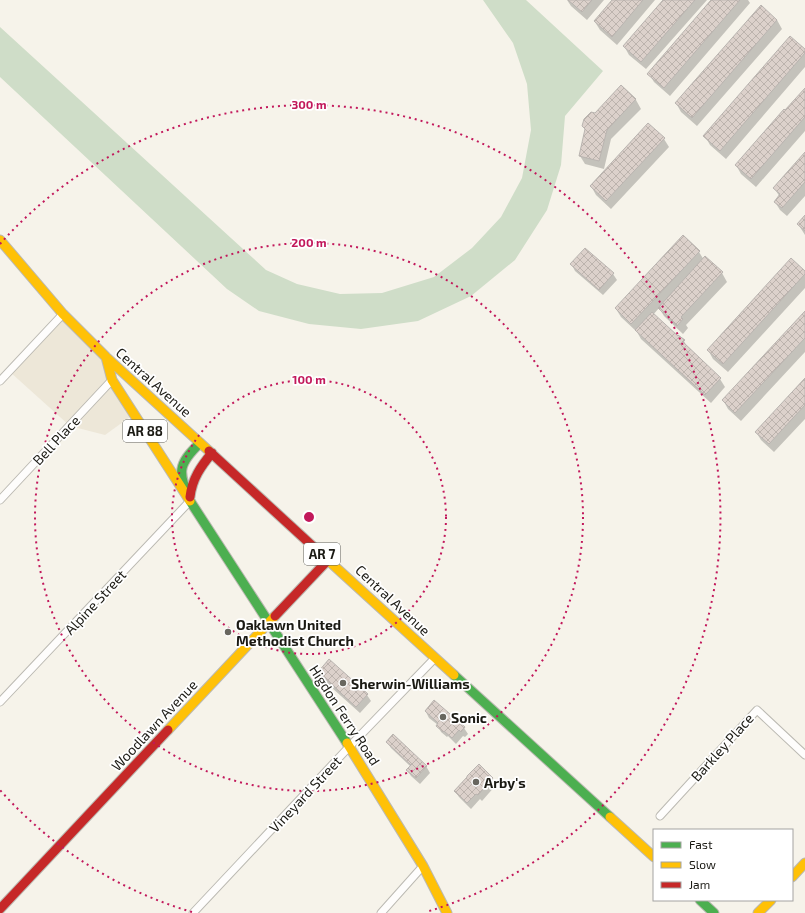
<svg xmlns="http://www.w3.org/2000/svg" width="805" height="913" font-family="'Exo 2',sans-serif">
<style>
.built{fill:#ede7d8}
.green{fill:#cfddc8}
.shadow{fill:#0003}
.building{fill:url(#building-cross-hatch);stroke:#b9b4b0}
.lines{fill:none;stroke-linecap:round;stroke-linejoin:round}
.street-casing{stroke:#bbb9b2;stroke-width:9}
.fast-casing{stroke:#bbb9b2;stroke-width:11}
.slow-casing{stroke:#bbb9b2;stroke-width:11}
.jam-casing{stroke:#bbb9b2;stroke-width:11}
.street{stroke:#fefdfc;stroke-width:7}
.fast{stroke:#4caf50;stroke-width:9}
.slow{stroke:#ffc107;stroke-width:9}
.jam{stroke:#c62828;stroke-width:9}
.ring{fill:none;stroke:#c2185b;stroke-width:2;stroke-dasharray:2 4}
.poi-dot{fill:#68665f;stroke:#fff;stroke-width:1.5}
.labels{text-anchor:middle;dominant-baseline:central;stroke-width:3.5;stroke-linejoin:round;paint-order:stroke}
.shield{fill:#fff;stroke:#5f5f5a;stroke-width:1}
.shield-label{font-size:13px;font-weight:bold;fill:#1b1a14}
.street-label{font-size:14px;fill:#1b1a14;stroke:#fff}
.poi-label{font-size:14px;font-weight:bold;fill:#1b1a14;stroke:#fff;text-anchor:start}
.centre{fill:#c2185b;stroke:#fff;stroke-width:2}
.ring-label{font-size:12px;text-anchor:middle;font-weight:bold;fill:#c2185b;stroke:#fff;stroke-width:3.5;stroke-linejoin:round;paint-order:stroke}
</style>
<defs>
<pattern id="building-cross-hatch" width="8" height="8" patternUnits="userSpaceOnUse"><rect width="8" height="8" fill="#dcd1cb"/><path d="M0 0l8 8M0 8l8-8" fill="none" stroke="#bcb3ad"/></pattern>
</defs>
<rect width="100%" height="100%" fill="#f6f3ea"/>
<path class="built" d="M63 314 106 357 134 414 105 435 70 426 9 371Z"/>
<path class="green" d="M483 0H526L603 71 565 116 561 165 547 210 515 260 471 296 418 321 361 329 309 324 259 311 227 289 0 77V27L266 270 297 284 340 294 382 293 434 277 472 248 501 217 522 178 531 130 527 84 513 43Z"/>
<path class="shadow" d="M567 0H604L587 20 571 6Z
M613 0H655L617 45 600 30 595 22Z
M665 0H707L646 69 629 55 624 46Z
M712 0H748L750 3 670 96 654 82 649 74Z
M777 20 782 29 697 126 681 112 676 103Z
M805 50V67L726 159 710 145 705 136Z
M622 86 636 100 641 109 611 139 604 169 585 164 580 156 595 114Z
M805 89V131L756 187 741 174 736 165Z
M664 139 669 147 611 209 596 195 591 186Z
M805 154V196L787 216 780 210 775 202 780 197 774 188Z
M805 216V235L798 224Z
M699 252 704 260 722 273 727 282 686 325 688 328 683 334 664 316 659 308 653 315 684 341 688 349 720 379 725 387 711 403 641 339 637 332 621 317 616 309Z
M572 265 613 274 617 280 603 295 575 271Z
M805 273V288L728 372 713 359 708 350Z
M805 312V352L741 421 728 409 723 400Z
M805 379V419L774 452 761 440 756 432Z
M319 672 367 695 371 701 360 713 322 679Z
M426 712 464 728 468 734 465 737 463 736 456 744 448 736 447 737 441 732 438 725 429 718Z
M387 742 426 766 430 773 420 784 411 776 407 770 410 766 391 748Z
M492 778 496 785 482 801 480 799 471 809 459 797 455 791Z"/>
<path class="building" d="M568 0H592L582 12Z
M612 0H643L612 37 594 21Z
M663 0H695L641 62 623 46Z
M711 0H740L664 88 647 74Z
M761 5 777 20 692 118 675 103Z
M790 36 805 49V53L720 151 703 136Z
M621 85 636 99 607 130 599 161 579 156 585 129 582 126 584 119 591 112 595 113Z
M805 88V117L751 179 735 165 784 109 785 110Z
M648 123 665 138 606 201 590 186Z
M805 152V182L782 208 774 202 780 194 773 188Z
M805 215V231L797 224Z
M683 235 700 251 631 324 615 308Z
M585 248 614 273 599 290 570 264Z
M705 256 723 272 681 317 683 319 677 326 658 308Z
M791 258 805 271V274L723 364 707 350Z
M805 311V338L735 413 722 400Z
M652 312 678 336V335L685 340 683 342 721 378 705 395 635 330Z
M805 378V405L769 444 755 432Z
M329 659 368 694 356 707 318 672Z
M434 700 465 727 461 732 459 730 452 738 444 731 443 732 436 726 438 723 425 711Z
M393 734 427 766 416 778 406 770 411 765 386 742Z
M479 764 493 778 478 795 476 794 467 803 454 791 467 777V776Z"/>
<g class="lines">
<defs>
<path id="street" d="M0 381 63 314
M0 500 112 380
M0 702 190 501
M660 816 757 710 805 755
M193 913 349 747 435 658
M381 913 423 866"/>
<path id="fast" d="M200 443C177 465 178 472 190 501L347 743
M454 675 610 817
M700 900 714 913"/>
<path id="slow" d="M0 240 63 314 106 357 209 451
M106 357 112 380 190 501
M319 552 454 675
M168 730 275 616
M347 743 423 866 447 913
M610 817 654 857
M792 877 805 863
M758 913 771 900"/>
<path id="jam" d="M209 451 319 552
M190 497C192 479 201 466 212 453
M275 616 328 560
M0 909 168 730"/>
</defs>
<use href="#street" class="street-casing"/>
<use href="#fast" class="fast-casing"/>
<use href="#slow" class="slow-casing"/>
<use href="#jam" class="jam-casing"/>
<use href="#street" class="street"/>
<use href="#fast" class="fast"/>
<use href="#slow" class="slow"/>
<use href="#jam" class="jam"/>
</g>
<g class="ring">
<circle cx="309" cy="517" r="137"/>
<circle cx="309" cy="517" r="274"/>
<path d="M192 912A412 412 0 0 1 0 790M0 244A412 412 0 1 1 426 912"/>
</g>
<g class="poi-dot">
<circle cx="228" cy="632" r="4"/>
<circle cx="343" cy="683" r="4"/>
<circle cx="443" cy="717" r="4"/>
<circle cx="476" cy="782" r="4"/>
</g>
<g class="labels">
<g class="shield">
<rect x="123" y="420" width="44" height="22" rx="3"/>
<rect x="304" y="543" width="36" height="22" rx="3"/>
</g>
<g class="shield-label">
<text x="145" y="431">AR 88</text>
<text x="322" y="554">AR 7</text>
</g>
<g class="street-label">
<text transform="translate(154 382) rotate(42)">Central Avenue</text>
<text transform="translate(56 440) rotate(-47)">Bell Place</text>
<text transform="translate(393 600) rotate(43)">Central Avenue</text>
<text transform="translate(95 602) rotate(-47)">Alpine Street</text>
<text transform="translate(345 715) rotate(57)">Higdon Ferry Road</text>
<text transform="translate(154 725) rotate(-47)">Woodlawn Avenue</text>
<text transform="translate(722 747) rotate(-48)">Barkley Place</text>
<text transform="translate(305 794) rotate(-47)">Vineyard Street</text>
</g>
<g class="poi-label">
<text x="236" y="624">Oaklawn United<tspan x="236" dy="16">Methodist Church</tspan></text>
<text x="351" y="683">Sherwin-Williams</text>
<text x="451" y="717">Sonic</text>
<text x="484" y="782">Arby's</text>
</g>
</g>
<circle cx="309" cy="517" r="6" class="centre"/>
<g class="ring-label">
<text x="309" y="109">300 m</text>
<text x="309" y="247">200 m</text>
<text x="309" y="384">100 m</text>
</g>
<rect x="653" y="829" width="140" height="72" fill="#ffffff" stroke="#a4a3a1"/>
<rect x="661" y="842" width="20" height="6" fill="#4caf50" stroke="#a4a3a1"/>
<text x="689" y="849" font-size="12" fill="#1b1a14">Fast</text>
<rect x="661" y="862" width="20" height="6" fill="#ffc107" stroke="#a4a3a1"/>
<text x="689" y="869" font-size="12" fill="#1b1a14">Slow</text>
<rect x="661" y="882" width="20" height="6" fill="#c62828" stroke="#a4a3a1"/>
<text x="689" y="889" font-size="12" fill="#1b1a14">Jam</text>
</svg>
